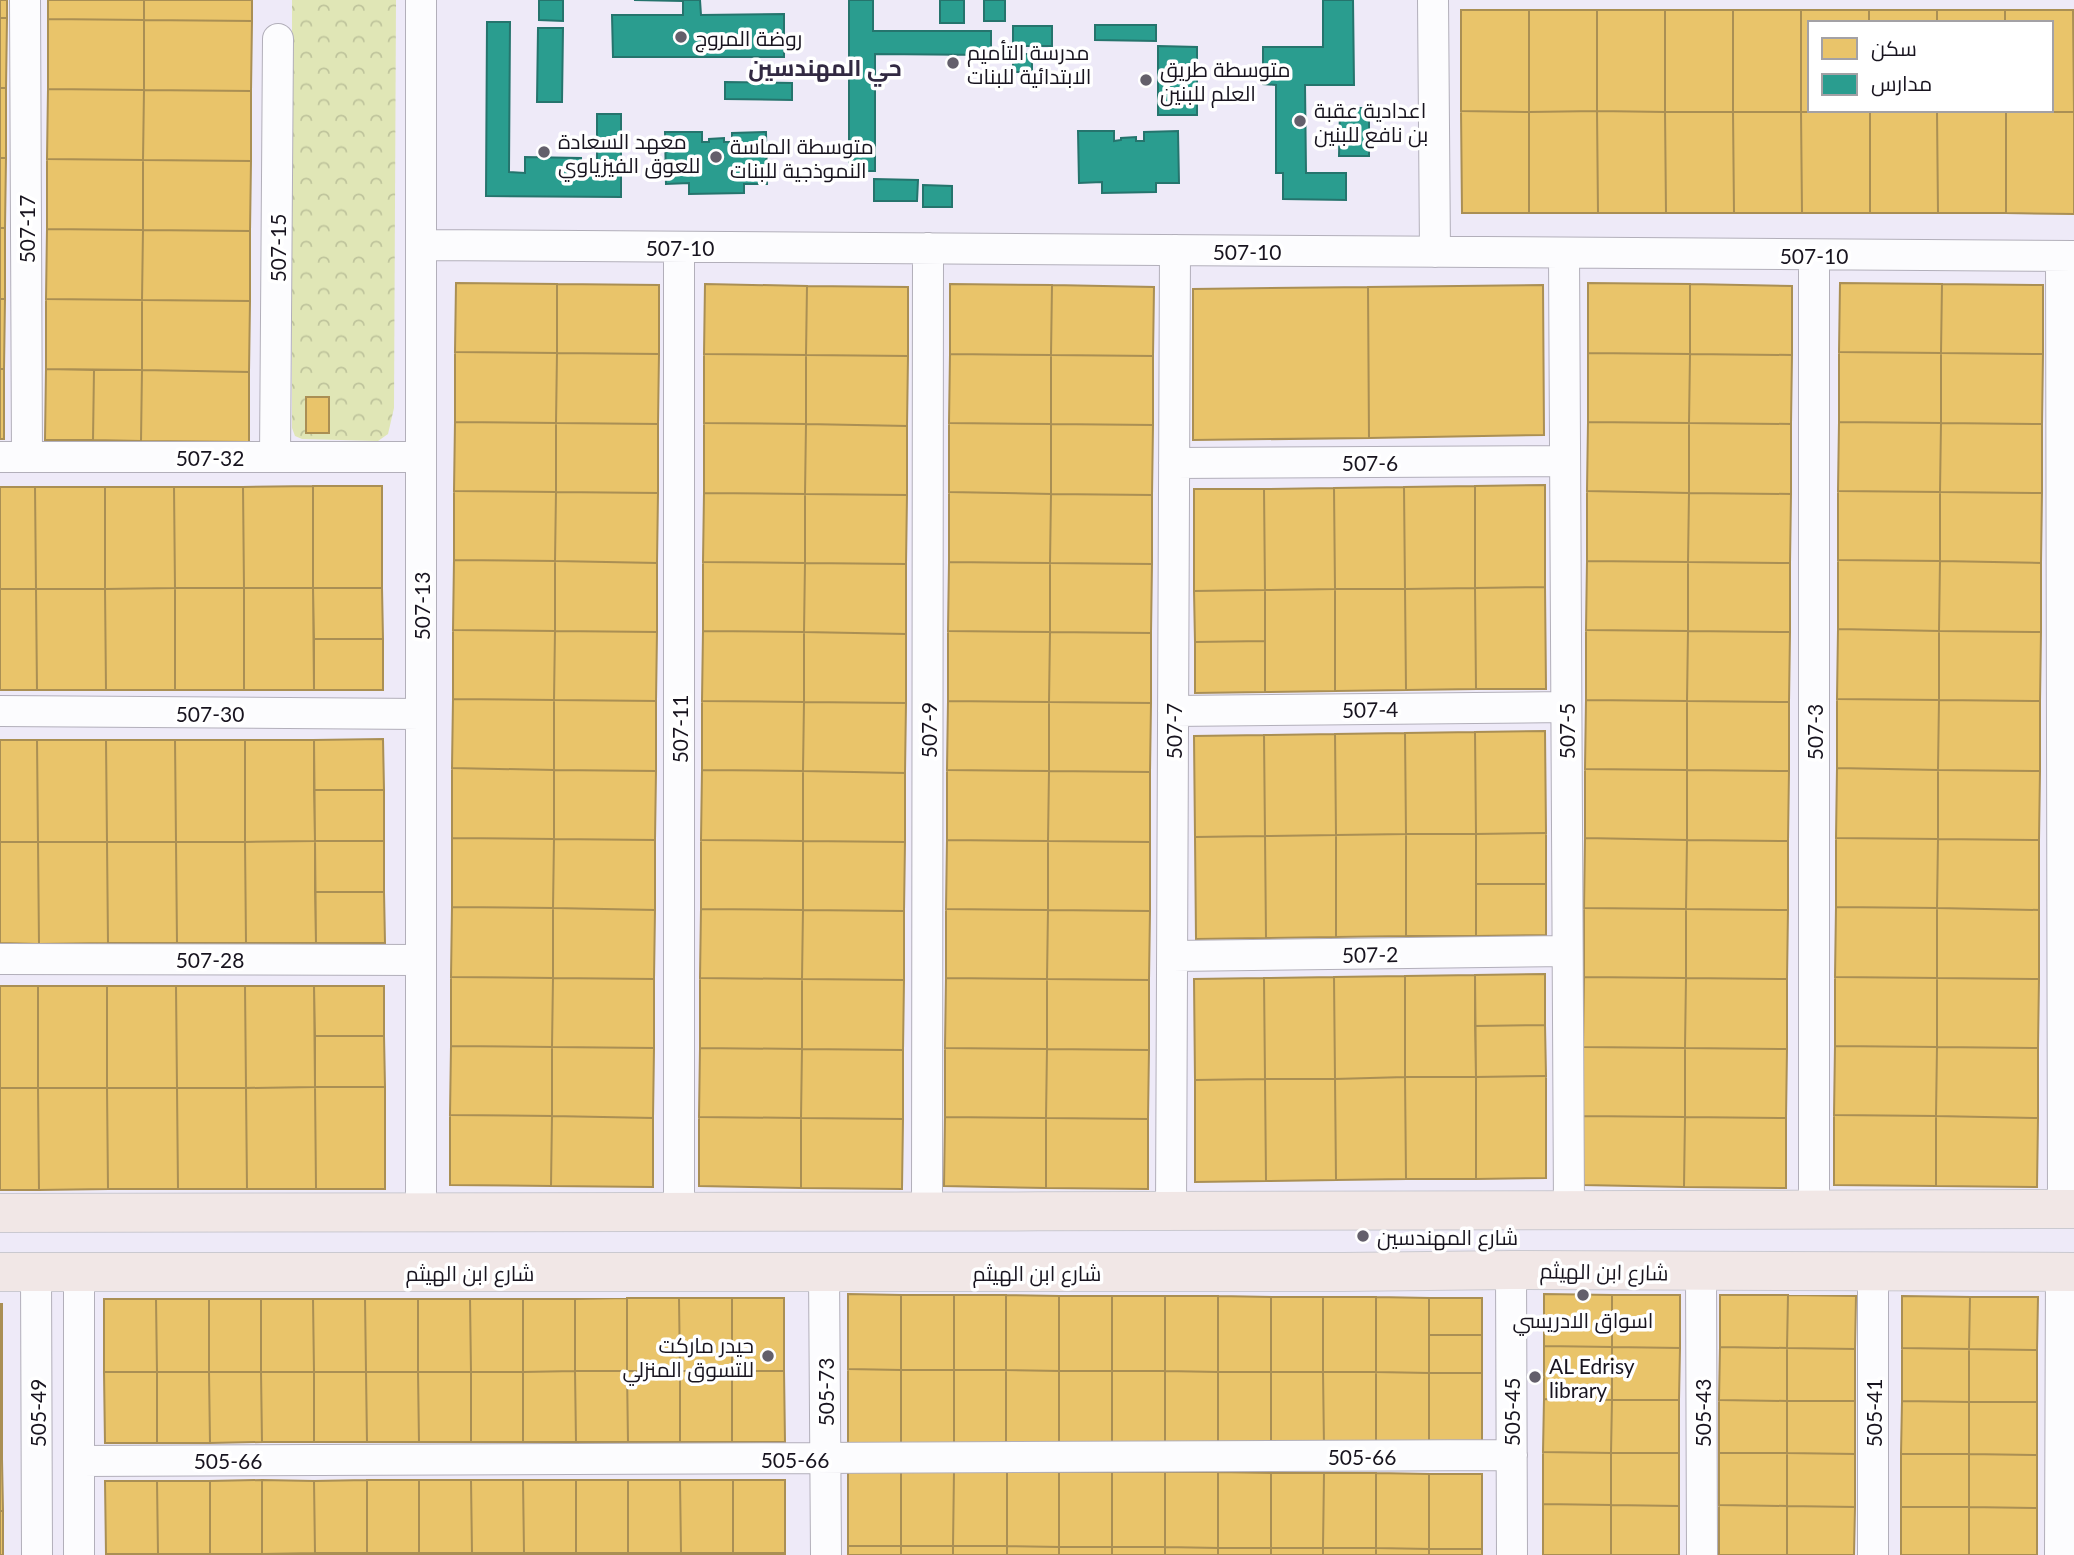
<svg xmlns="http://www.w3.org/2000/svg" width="2074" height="1555" font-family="Lato,Cairo,sans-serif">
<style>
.park{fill:url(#park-crowns)}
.homes{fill:#e9c46a;stroke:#aa8f54;stroke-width:2}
.schools{fill:#2a9d8f;stroke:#25746d;stroke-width:2}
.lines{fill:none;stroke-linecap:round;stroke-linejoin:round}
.minor-casing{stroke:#b2afba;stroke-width:32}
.major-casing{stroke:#cac9d0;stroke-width:40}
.minor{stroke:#fcfcfe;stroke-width:30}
.major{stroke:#f1e7e6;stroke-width:38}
.poi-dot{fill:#635f6b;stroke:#fff;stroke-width:2.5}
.labels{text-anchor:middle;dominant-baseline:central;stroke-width:7;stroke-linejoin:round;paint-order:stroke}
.poi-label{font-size:21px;fill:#18141f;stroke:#fff;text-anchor:start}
.street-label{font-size:21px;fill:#18141f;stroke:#fff}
.neighbourhood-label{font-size:23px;font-weight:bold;fill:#322942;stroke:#fff}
</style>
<defs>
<pattern id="park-crowns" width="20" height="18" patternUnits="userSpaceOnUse" patternTransform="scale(1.75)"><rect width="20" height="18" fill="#e0e6b6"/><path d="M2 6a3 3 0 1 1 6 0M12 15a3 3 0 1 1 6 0" fill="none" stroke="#bfc49c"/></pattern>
</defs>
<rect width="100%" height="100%" fill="#eeeaf8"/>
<path class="park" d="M292 0H396L394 408 388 434 378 441 302 439 295 436 292 428Z"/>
<path class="homes" d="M0 0H7V18H0Z
M48 0H144V20L48 19Z
M144 0H252V21L144 20Z
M1461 10H1529V112L1461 111Z
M1529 10H1597V111L1529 112Z
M1597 10H1665V112L1597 111Z
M1665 10H1733V112H1665Z
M1733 10H1801V112H1733Z
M1801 10H1869V23H1810V110L1870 112H1801Z
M1869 10H1937V23H1869Z
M1937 10H2005V23H1937Z
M2005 10H2073L2074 112H2006L2051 110V23H2005Z
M0 18H7L6 88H0Z
M48 19 144 20V90L48 89Z
M144 20 252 21 251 91 144 90Z
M0 88H6V158H0Z
M48 89 144 90 143 160 47 159Z
M144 90 251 91V161L143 160Z
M1870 110H1937V112H1870Z
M1937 110H2006V112H1937Z
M1461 111 1529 112V213H1462Z
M1597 111 1598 213H1529V112Z
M1597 111 1665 112 1666 213H1598Z
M1665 112H1733L1734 213H1666Z
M1733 112H1801L1802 213H1734Z
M1801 112H1870V213H1802Z
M1870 112H1937L1938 213H1870Z
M1937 112H2006V213H1938Z
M2006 112H2074V214L2006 213Z
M0 158H6L5 228H0Z
M47 159 143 160V230L47 229Z
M143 160 251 161 250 231 143 230Z
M0 228H5V299H0Z
M47 229 143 230 142 300 46 299Z
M143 230 250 231V301L142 300Z
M456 283 557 284V353L455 352Z
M1588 283 1690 284V354L1588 353Z
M1840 283 1942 284 1941 353 1839 352Z
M557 284 659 285V354L557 353Z
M705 284 807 286 806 355 704 354Z
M950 284 1052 285 1051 355 950 354Z
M1690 284 1792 286V355L1690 354Z
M1942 284 2043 285V354L1941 353Z
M1052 285 1154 287 1153 356 1051 355Z
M1543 285 1544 435 1369 438 1368 287Z
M807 286 908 287V356L806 355Z
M1368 287 1369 438 1193 440V289Z
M0 299H5L4 369H0Z
M46 299 142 300V370L46 369Z
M142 300 250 301 249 372 142 370Z
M455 352 557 353 556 423 455 422Z
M1839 352 1941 353V423L1839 422Z
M557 353 659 354 658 424 556 423Z
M1588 353 1690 354 1689 423 1588 422Z
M1941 353 2043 354 2042 424 1941 423Z
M704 354 806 355V424L704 423Z
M950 354 1051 355V424L949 423Z
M1690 354 1792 355 1791 424 1689 423Z
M806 355 908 356 907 426 806 424Z
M1051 355 1153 356V425L1051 424Z
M0 369H4V439H0Z
M46 369 94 370 93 440H45Z
M94 370H142L141 441 93 440Z
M142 370 249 372V442L141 441Z
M306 397H329V433H306Z
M455 422 556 423V492L454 491Z
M1588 422 1689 423V493L1587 491Z
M1839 422 1941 423 1940 492 1838 491Z
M556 423 658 424V493L556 492Z
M704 423 806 424 805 494 704 493Z
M949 423 1051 424V494L949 492Z
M1689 423 1791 424V494L1689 493Z
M1941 423 2042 424V493L1940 492Z
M806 424 907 426V495L805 494Z
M1051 424 1153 425 1152 495 1051 494Z
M1545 485V587L1475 588V486Z
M313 486V588H244L243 487Z
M313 486H382V588H313Z
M1475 486V588L1405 589 1404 487Z
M0 487H35L36 589H0Z
M35 487H105V589H36Z
M105 487H174L175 588 105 589Z
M174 487H243L244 588H175Z
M1404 487 1405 589H1335L1334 488Z
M1334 488 1335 589 1265 590 1264 489Z
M1194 489H1264L1265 590 1194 591Z
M454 491 556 492 555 561 454 560Z
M1587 491 1689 493 1688 562 1587 561Z
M1838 491 1940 492V561L1838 560Z
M556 492 658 493 657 563 555 561Z
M949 492 1051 494 1050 563 949 562Z
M1940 492 2042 493 2041 563 1940 561Z
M704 493 805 494V563L703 562Z
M1689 493 1791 494 1790 563 1688 562Z
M805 494 907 495 906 564 805 563Z
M1051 494 1152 495V564L1050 563Z
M454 560 555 561V631L453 630Z
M1838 560 1940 561 1939 631 1838 629Z
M555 561 657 563V632L555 631Z
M1587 561 1688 562V631L1586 630Z
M1940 561 2041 563V632L1939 631Z
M703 562 805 563 804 632 703 631Z
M949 562 1050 563V632L948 631Z
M1688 562 1790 563V632L1688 631Z
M805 563 906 564V634L804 632Z
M1050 563 1152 564 1151 633 1050 632Z
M1545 587 1546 689H1476L1475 588Z
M175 588V690H106L105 589Z
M175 588H244V690H175Z
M244 588H313L314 690H244Z
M313 588H382L383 639H314Z
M1475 588 1476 689 1406 690 1405 589Z
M0 589H36L37 690H0Z
M36 589H105L106 690H37Z
M1335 589V691L1265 692V590Z
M1335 589H1405L1406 690 1335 691Z
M1265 590V641L1195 642 1194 591Z
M1838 629 1939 631V700L1837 699Z
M453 630 555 631 554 700 453 699Z
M1586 630 1688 631 1687 701 1586 700Z
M555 631 657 632 656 701 554 700Z
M703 631 804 632V702L702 701Z
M948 631 1050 632 1049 702 948 701Z
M1688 631 1790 632 1789 702 1687 701Z
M1939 631 2041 632 2040 701 1939 700Z
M804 632 906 634V703L804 702Z
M1050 632 1151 633V703L1049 702Z
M314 639H383V690H314Z
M1265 641V692L1195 693V642Z
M453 699 554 700V770L452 768Z
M1837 699 1939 700 1938 770 1837 768Z
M554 700 656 701V771L554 770Z
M1586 700 1687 701V770L1585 769Z
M1939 700 2040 701V771L1938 770Z
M702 701 804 702 803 771 702 770Z
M948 701 1049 702V771L947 770Z
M1687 701 1789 702V771L1687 770Z
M804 702 906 703 905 773 803 771Z
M1049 702 1151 703 1150 772 1049 771Z
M1545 731 1546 833 1476 834 1475 732Z
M1475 732 1476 834H1406L1405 733Z
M1405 733 1406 834 1336 835 1335 734Z
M1335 734 1336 835 1265 836 1264 735Z
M1264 735 1265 836 1195 837 1194 736Z
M383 739 384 790H314V740Z
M0 740H37L38 842H0Z
M37 740H106L107 842H38Z
M106 740H175L176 842H107Z
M175 740H245V842H176Z
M245 740H314L315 841 245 842Z
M452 768 554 770V839L452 838Z
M1837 768 1938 770V839L1836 838Z
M1585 769 1687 770V840L1585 838Z
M554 770 656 771 655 840 554 839Z
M702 770 803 771V841L701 840Z
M947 770 1049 771 1048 841 947 840Z
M1687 770 1789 771 1788 841 1687 840Z
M1938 770 2040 771 2039 840 1938 839Z
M803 771 905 773V842L803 841Z
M1049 771 1150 772V842L1048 841Z
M314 790H384V841H315Z
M1546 833V884H1476V834Z
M1406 834V936L1336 937V835Z
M1406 834H1476V936H1406Z
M1336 835V937L1266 938 1265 836Z
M1265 836 1266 938 1196 939 1195 837Z
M452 838 554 839 553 908 452 907Z
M1585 838 1687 840 1686 909 1584 908Z
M1836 838 1938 839 1937 908 1836 907Z
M554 839 655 840V910L553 908Z
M1938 839 2039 840V910L1937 908Z
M701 840 803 841V910L701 909Z
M947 840 1048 841V910L946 909Z
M1687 840 1788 841V910L1686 909Z
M315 841H384V892H315Z
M315 841 316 943H246L245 842Z
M803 841 905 842 904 911 803 910Z
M1048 841 1150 842V911L1048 910Z
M0 842H38L39 944 0 943Z
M38 842H107L108 943 39 944Z
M107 842H176L177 943H108Z
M176 842H245L246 943H177Z
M1476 884H1546V935L1476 936Z
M315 892H384L385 943H316Z
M452 907 553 908V978L451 977Z
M1836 907 1937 908V978L1835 977Z
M553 908 655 910 654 979 553 978Z
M1584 908 1686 909V978L1584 977Z
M1937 908 2039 910V979L1937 978Z
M701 909 803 910 802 979 700 978Z
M946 909 1048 910 1047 979 946 978Z
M1686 909 1788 910 1787 979 1686 978Z
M803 910 904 911V980L802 979Z
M1048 910 1150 911 1149 980 1047 979Z
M1545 974V1025L1475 1026V975Z
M1475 975 1476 1077H1405V976Z
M1405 976V1077L1335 1079 1334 977Z
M451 977 553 978 552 1047 451 1046Z
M1334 977 1335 1079H1265L1264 978Z
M1584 977 1686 978 1685 1048 1583 1047Z
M1835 977 1937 978V1047L1835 1046Z
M553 978 654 979V1048L552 1047Z
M700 978 802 979V1049L700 1048Z
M946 978 1047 979V1049L945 1048Z
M1264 978 1265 1079 1195 1080 1194 979Z
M1686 978 1787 979V1049L1685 1048Z
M1937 978 2039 979 2038 1048 1937 1047Z
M802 979 904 980 903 1050 802 1049Z
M1047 979 1149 980V1050L1047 1049Z
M0 986H38V1088H0Z
M38 986H107V1088H38Z
M107 986H176L177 1088H107Z
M176 986H245L246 1088H177Z
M245 986H314L315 1087 246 1088Z
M314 986H384V1036H315Z
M1545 1025 1546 1076 1476 1077 1475 1026Z
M315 1036H384L385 1087H315Z
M451 1046 552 1047V1116L450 1115Z
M1835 1046 1937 1047 1936 1116 1834 1115Z
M552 1047 654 1048 653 1118 552 1116Z
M1583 1047 1685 1048V1117L1583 1116Z
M1937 1047 2038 1048V1118L1936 1116Z
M700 1048 802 1049 801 1118 699 1117Z
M945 1048 1047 1049 1046 1118 945 1117Z
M1685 1048 1787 1049 1786 1118 1685 1117Z
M802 1049 903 1050V1119L801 1118Z
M1047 1049 1149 1050 1148 1119 1046 1118Z
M1546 1076V1178L1476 1179V1077Z
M1405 1077 1406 1179 1336 1180 1335 1079Z
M1405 1077H1476V1179H1406Z
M1265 1079 1266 1181 1195 1182V1080Z
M1265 1079H1335L1336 1180 1266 1181Z
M315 1087 316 1189H247L246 1088Z
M315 1087H385V1189H316Z
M0 1088H38L39 1190H0Z
M38 1088H107L108 1189 39 1190Z
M107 1088H177L178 1189H108Z
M177 1088H246L247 1189H178Z
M450 1115 552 1116 551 1186 450 1185Z
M1834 1115 1936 1116V1186L1834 1185Z
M552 1116 653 1118V1187L551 1186Z
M1583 1116 1685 1117 1684 1187 1583 1185Z
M1936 1116 2038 1118 2037 1187 1936 1186Z
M699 1117 801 1118V1188L699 1186Z
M945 1117 1046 1118V1188L944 1186Z
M1685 1117 1786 1118V1188L1684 1187Z
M801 1118 903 1119 902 1189 801 1188Z
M1046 1118 1148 1119V1189L1046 1188Z
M848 1294 901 1295V1370L848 1369Z
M1544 1294 1612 1295V1347L1544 1346Z
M901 1295H954V1370H901Z
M954 1295H1006V1370H954Z
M1006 1295 1059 1296V1371L1006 1370Z
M1612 1295H1680V1348L1612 1347Z
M1720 1295H1788L1787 1348 1720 1347Z
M1788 1295 1856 1296 1855 1349 1787 1348Z
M1059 1296H1112V1371H1059Z
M1112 1296H1165V1371H1112Z
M1165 1296H1218V1372L1165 1371Z
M1218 1296 1271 1297V1372H1218Z
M1902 1296 1970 1297 1969 1349 1902 1348Z
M1271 1297H1323V1372H1271Z
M1323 1297H1376V1372H1323Z
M1376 1297 1429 1298V1373L1376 1372Z
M1970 1297H2038L2037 1350 1969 1349Z
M627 1298H679L680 1371H627Z
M627 1298V1371H575V1299Z
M679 1298H732V1371H680Z
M732 1298H784V1371H732Z
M1429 1298H1482V1335H1429Z
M104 1299H156L157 1372H104Z
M156 1299H209V1372H157Z
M209 1299H261V1372H209Z
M261 1299H313L314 1372H261Z
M313 1299H365L366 1372H314Z
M365 1299H418V1372H366Z
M418 1299H470L471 1372H418Z
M470 1299H523V1372H471Z
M523 1299H575V1371L523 1372Z
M0 1304H2V1355H0Z
M1429 1335H1482V1373H1429Z
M1544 1346 1612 1347V1400L1544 1399Z
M1612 1347 1680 1348 1679 1400H1612Z
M1720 1347 1787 1348V1401L1719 1400Z
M1787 1348 1855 1349V1401H1787Z
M1902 1348 1969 1349V1402L1902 1401Z
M1969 1349 2037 1350V1402H1969Z
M0 1355H2V1407H0Z
M848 1369 901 1370V1444H848Z
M901 1370H954V1444H901Z
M954 1370H1006V1445L954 1444Z
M1006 1370 1059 1371V1445H1006Z
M575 1371 576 1442H523V1372Z
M575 1371H627L628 1442H576Z
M627 1371H680V1442H628Z
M680 1371H732V1442H680Z
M732 1371H784L785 1442H732Z
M1059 1371H1112V1445H1059Z
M1112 1371H1165V1446L1112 1445Z
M1165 1371 1218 1372V1446H1165Z
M104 1372H157V1443H105Z
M157 1372H209L210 1443H157Z
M209 1372H261L262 1442 210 1443Z
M261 1372H314V1442H262Z
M314 1372H366L367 1442H314Z
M366 1372H418L419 1442H367Z
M418 1372H471V1442H419Z
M471 1372H523V1442H471Z
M1218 1372H1271V1446H1218Z
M1271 1372H1323L1324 1446H1271Z
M1323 1372H1376V1447L1324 1446Z
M1376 1372 1429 1373V1447H1376Z
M1429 1373H1482V1447H1429Z
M1544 1399 1612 1400 1611 1453 1543 1452Z
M1612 1400H1679V1453H1611Z
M1719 1400 1787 1401V1453H1719Z
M1787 1401H1855V1454L1787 1453Z
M1902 1401 1969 1402V1454H1901Z
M1969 1402H2037V1455L1969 1454Z
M0 1407H2V1459H0Z
M1543 1452 1611 1453V1505L1543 1504Z
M1611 1453H1679V1506L1611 1505Z
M1719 1453H1787V1506L1719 1505Z
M1787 1453 1855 1454V1507L1787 1506Z
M1901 1454H1969V1507H1901Z
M1969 1454 2037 1455V1508L1969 1507Z
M0 1459H2L3 1511H0Z
M848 1470 901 1471V1546H848Z
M901 1471H954L953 1546H901Z
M954 1471H1007V1546H953Z
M1007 1471 1059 1472V1547L1007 1546Z
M1059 1472H1112V1547H1059Z
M1112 1472H1165V1547H1112Z
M1165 1472H1218V1548L1165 1547Z
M1218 1472 1271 1473V1548H1218Z
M1271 1473H1324L1323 1548H1271Z
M1324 1473H1376V1548H1323Z
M1376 1473 1429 1474V1549L1376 1548Z
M1429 1474H1482V1549H1429Z
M262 1480V1554H210V1481Z
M262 1480 314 1481 315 1553 262 1554Z
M367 1480V1553H315L314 1481Z
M367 1480H419V1553H367Z
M419 1480H471L472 1553H419Z
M471 1480H523L524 1553H472Z
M523 1480H576V1553H524Z
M576 1480H628V1553H576Z
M628 1480H680L681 1553H628Z
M680 1480H733V1553H681Z
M733 1480H785V1553H733Z
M105 1481H157L158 1554H106Z
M157 1481H210V1554H158Z
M1543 1504 1611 1505V1555H1543Z
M1611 1505 1679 1506V1555H1611Z
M1719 1505 1787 1506V1555H1719Z
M1787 1506 1855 1507 1854 1555H1787Z
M1901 1507H1969V1555H1901Z
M1969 1507 2037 1508V1555H1969Z
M0 1511H3V1555H0Z
M848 1546H901V1555H848Z
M901 1546H953V1555H901Z
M953 1546H1007V1555H953Z
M1007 1546 1059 1547V1555H1007Z
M1059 1547H1112V1555H1059Z
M1112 1547H1165V1555H1112Z
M1165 1547 1218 1548V1555H1165Z
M1218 1548H1271V1555H1218Z
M1271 1548H1323V1555H1271Z
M1323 1548H1376V1555H1323Z
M1376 1548 1429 1549V1555H1376Z
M1429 1549H1482V1555H1429Z
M315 1553V1555H262V1554Z
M315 1553H367V1555H315Z
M367 1553H419V1555H367Z
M419 1553H472V1555H419Z
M472 1553H524V1555H472Z
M524 1553H576V1555H524Z
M576 1553H628V1555H576Z
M628 1553H681V1555H628Z
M681 1553H733V1555H681Z
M733 1553H785V1555H733Z
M210 1554H262V1555H210Z"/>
<path class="schools" d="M539 0H563V21L539 20Z
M634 0H700L701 15 784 14V57H613L612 15H683V1Z
M849 0H873V31H991V55L875 54V171H849Z
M940 0H964V23H940Z
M984 0H1005V21H984Z
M1323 0H1353L1354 85H1305L1306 173H1346V200L1283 199V173H1276V85L1263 84V47H1323Z
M487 22H510L509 172 525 173V157L581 158V173H597V114H621V197L486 196Z
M1095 25H1156V41L1095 40Z
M1013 26H1052V46H1013Z
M538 28H563L562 102H537Z
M1158 46 1197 47V115H1158Z
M1013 54H1032V72H1013Z
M725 82 792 83V100L725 99Z
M1340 108H1369V156H1339Z
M1078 131H1114V141L1121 140V138L1136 137V141H1144V132L1178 131 1179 183H1156V192L1102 193V182L1079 183Z
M665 132H702V142H709V139L724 138V142H732V133L766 132 767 184H744V193L689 194V183L666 184Z
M874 179 918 180 917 201H874Z
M923 185 952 186V207H923Z"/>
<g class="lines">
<defs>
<path id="minor" d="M25 0 27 457
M1433 0 1435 252
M421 245 2074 256
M1564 253 1569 1209
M1814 255V1209
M2061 256 2063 1209
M0 457H421
M275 457 278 39
M1174 463 1565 461
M0 711 421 714
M1173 711 1566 707
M1173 956 1567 951
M0 959 420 960
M927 1211 928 248
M421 1212V0
M679 1212V247
M1171 1212 1175 250
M1511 1270 1512 1555
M36 1272 37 1555
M79 1272V1555
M824 1272 826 1555
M1701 1272 1702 1555
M1873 1272V1555
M79 1461 1512 1455
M2060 1555 2061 1272"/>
<path id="major" d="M0 1213C691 1212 1383 1211 2074 1209
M0 1272H1344L1511 1270 2074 1272"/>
</defs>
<use href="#minor" class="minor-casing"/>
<use href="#major" class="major-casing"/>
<use href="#minor" class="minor"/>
<use href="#major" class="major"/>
</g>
<g class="poi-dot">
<circle cx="681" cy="37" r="7"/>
<circle cx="953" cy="63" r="7"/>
<circle cx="1146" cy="80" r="7"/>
<circle cx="1300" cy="121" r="7"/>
<circle cx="544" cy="152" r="7"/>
<circle cx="716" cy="157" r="7"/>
<circle cx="1363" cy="1236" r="7"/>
<circle cx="1583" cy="1295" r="7"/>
<circle cx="768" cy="1356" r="7"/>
<circle cx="1535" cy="1377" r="7"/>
</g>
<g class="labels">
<g class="poi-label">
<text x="695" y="37">روضة المروج</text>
<text x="967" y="51">مدرسة التأميم<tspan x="967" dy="24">الابتدائية للبنات</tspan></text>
<text x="1160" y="68">متوسطة طريق<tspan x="1160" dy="24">العلم للبنين</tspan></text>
<text x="1314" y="109">اعدادية عقبة<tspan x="1314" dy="24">بن نافع للبنين</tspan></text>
<text x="558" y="140">معهد السعادة<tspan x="558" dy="24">للعوق الفيزياوي</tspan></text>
<text x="730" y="145">متوسطة الماسة<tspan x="730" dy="24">النموذجية للبنات</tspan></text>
<text x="1377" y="1236">شارع المهندسين</text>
<text x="1583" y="1319" text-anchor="middle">اسواق الادريسي</text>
<text x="754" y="1344" text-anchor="end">حيدر ماركت<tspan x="754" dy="24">للتسوق المنزلي</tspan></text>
<text x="1549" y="1365">AL Edrisy<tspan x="1549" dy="24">library</tspan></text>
</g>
<g class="street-label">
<text transform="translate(26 229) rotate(-90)">507-17</text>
<text x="680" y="247">507-10</text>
<text transform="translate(277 248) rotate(-90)">507-15</text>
<text x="1247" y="251">507-10</text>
<text x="1814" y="255">507-10</text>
<text x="210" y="457">507-32</text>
<text x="1370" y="462">507-6</text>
<text transform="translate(421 606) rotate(-90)">507-13</text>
<text transform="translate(1370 709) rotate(-1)">507-4</text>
<text x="210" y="713">507-30</text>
<text transform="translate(679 729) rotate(-90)">507-11</text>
<text transform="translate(928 730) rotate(-90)">507-9</text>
<text transform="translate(1173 731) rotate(-90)">507-7</text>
<text transform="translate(1566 731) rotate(-90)">507-5</text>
<text transform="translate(1814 732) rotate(-90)">507-3</text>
<text transform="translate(1370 954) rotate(-1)">507-2</text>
<text x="210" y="959">507-28</text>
<text transform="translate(1604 1271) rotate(1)">شارع ابن الهيثم</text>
<text x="470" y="1272">شارع ابن الهيثم</text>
<text x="1037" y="1272">شارع ابن الهيثم</text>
<text transform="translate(825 1392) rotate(-90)">505-73</text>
<text transform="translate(1511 1412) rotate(-90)">505-45</text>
<text transform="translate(37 1413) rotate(-90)">505-49</text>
<text transform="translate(1702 1413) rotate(-90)">505-43</text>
<text transform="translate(1873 1413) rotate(-90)">505-41</text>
<text x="1362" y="1456">505-66</text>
<text x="795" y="1459">505-66</text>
<text x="228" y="1460">505-66</text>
</g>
<g class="neighbourhood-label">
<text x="825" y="67">حي المهندسين</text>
</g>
</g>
<rect x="1808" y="21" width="245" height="91" fill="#ffffff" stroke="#a3a1a5" stroke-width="2"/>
<rect x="1822" y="38" width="35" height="21" fill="#e9c46a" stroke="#a3a1a5" stroke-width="2"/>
<text x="1871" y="56" font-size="21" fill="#18141f">سكن</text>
<rect x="1822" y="74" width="35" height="21" fill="#2a9d8f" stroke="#a3a1a5" stroke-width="2"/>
<text x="1871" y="91" font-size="21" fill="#18141f">مدارس</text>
</svg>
